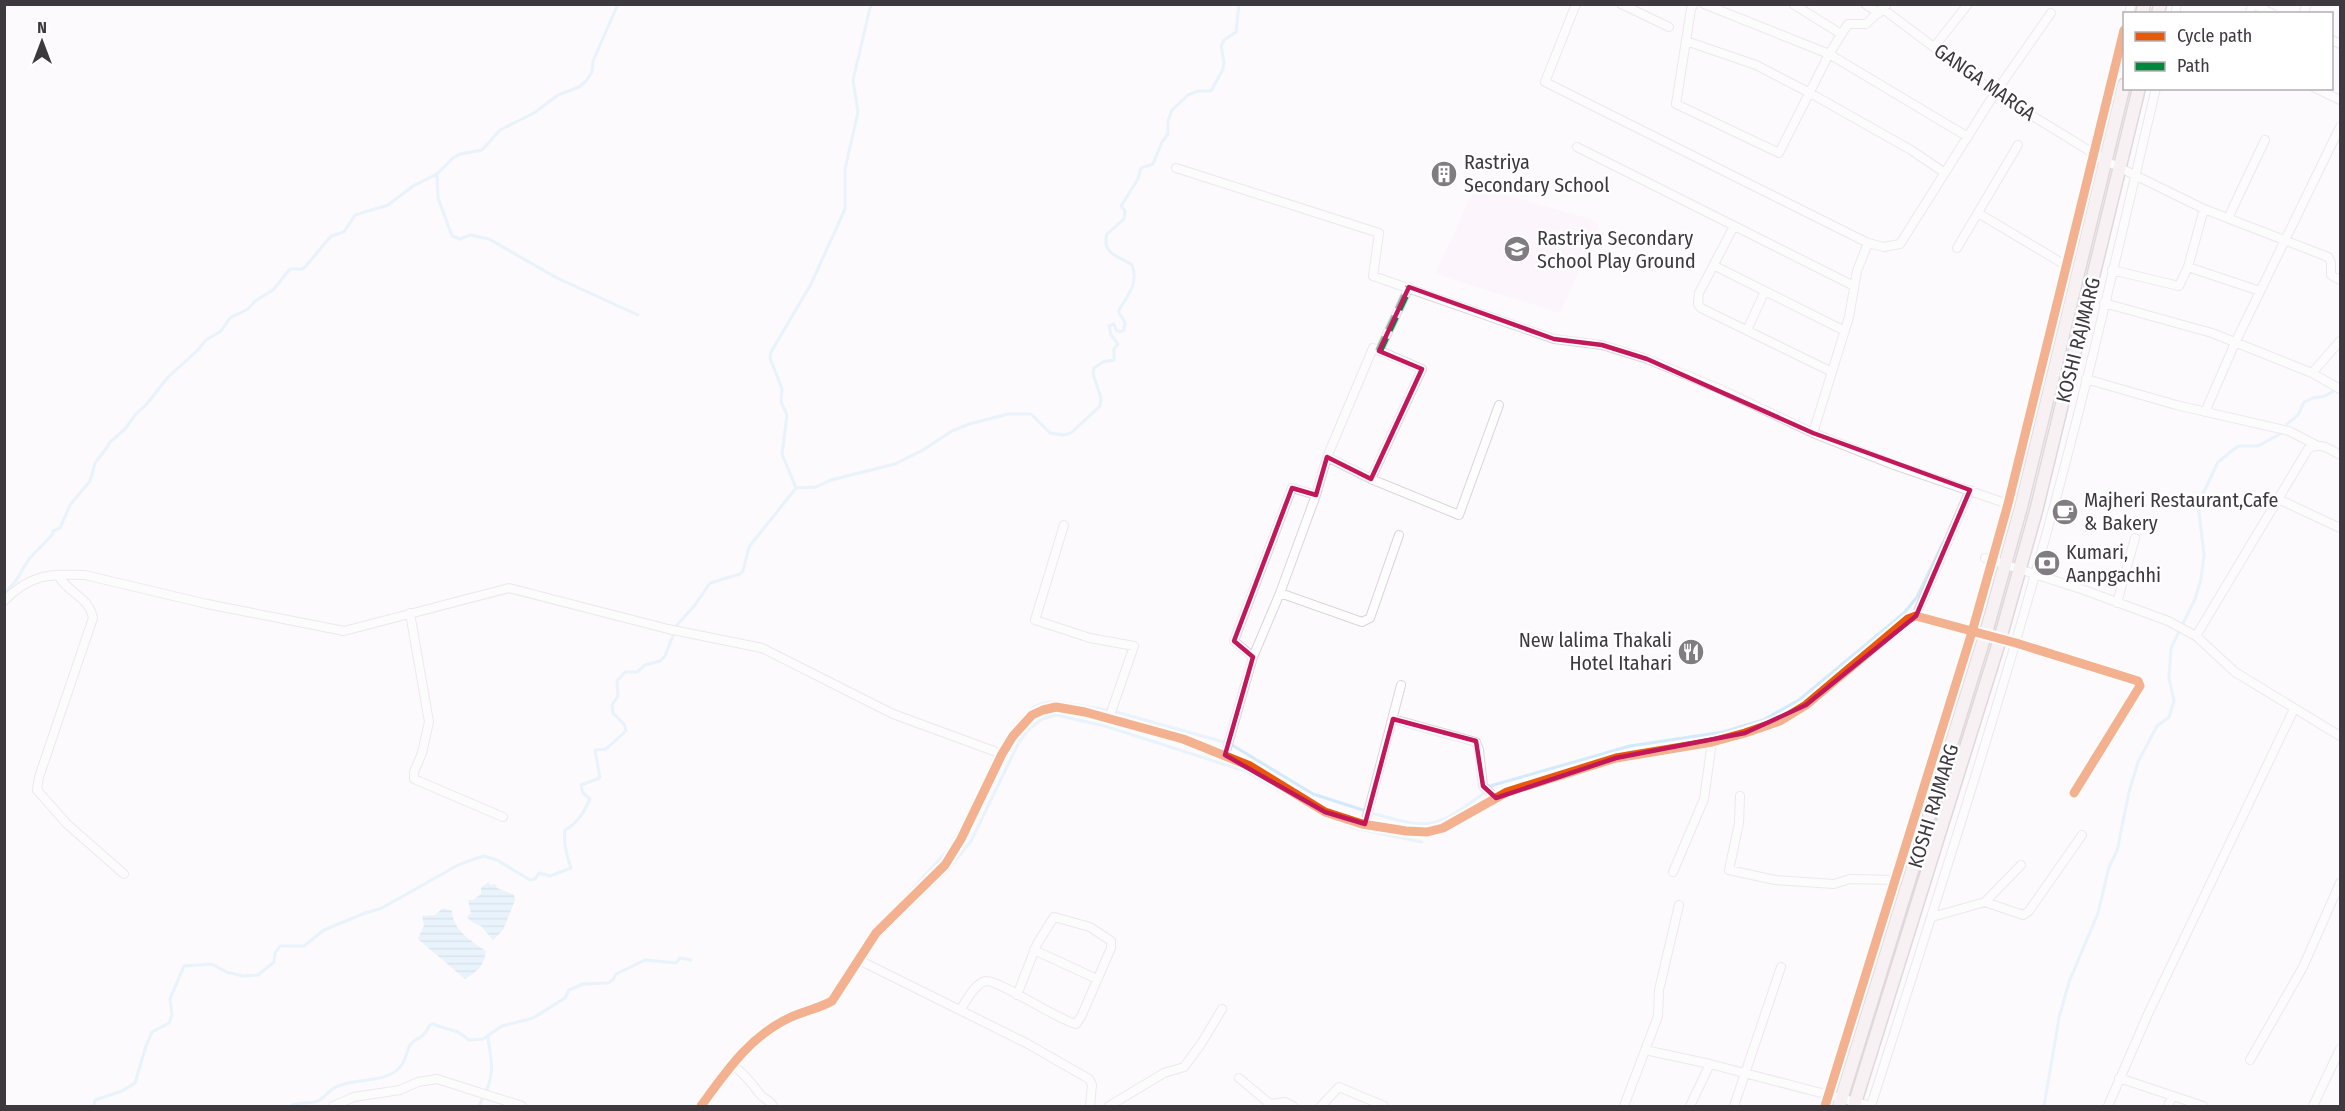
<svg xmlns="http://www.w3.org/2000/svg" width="2345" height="1111" font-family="'Fira Sans Condensed',sans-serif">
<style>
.built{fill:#fcf1fd}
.water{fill:url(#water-rules)}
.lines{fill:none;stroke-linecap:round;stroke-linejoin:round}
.stream{stroke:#d3eafb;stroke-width:3}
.street-casing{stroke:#dad5da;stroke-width:10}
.primary-casing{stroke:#c1aeb5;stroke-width:15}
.street{stroke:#fffeff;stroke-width:8}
.primary{stroke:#f1e6ea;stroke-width:12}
.quiet{stroke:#00873e;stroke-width:8;stroke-dasharray:15 8;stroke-linecap:butt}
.cycleway-casing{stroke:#fff;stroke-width:13}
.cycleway{stroke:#e8590c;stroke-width:9}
.marked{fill:none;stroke:#c2185b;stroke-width:4.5;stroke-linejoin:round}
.labels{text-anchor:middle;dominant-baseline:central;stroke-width:5;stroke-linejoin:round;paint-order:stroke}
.street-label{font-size:20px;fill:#3e383f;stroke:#fff}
.poi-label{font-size:20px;fill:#3e383f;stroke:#fff;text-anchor:start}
</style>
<defs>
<pattern id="water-rules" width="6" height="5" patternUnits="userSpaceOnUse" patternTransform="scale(1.5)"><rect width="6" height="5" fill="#d3eafb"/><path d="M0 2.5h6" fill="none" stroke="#b6c9d8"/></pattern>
</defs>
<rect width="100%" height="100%" fill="#fcfafc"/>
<path class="built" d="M1478 181 1509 196 1590 219 1599 225 1560 313 1435 274Z"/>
<path class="water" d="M489 882 490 885 495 884 497 888 514 895 515 900 503 930 493 940 481 926 472 922 467 917 471 913 468 900H473L481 894V887Z
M443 908 452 911C452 929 472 942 486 951 484 965 477 972 465 979L418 939 424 925 422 916 435 915Z"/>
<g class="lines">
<path class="stream" d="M437 174 438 198 452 236 460 239 470 235 489 239 557 278 638 315
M2287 424 2298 415 2304 402 2313 398 2325 396 2335 390
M796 488 782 454 787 415 781 402 782 389 770 358 771 352 811 284 845 209V169L858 112 853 80 871 4
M4 594 15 582 29 559 53 534V531L60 528 70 505 90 481 95 463 108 446 110 442 125 429 136 414 146 405 168 377 197 351 206 340 221 331 230 318 248 309 255 301 273 290 290 269H302L306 266 331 236 344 232 355 215 388 205 413 186 437 174 453 158 460 154 482 150 500 130 534 113 558 95 579 87 586 81 592 72 593 61 618 4
M1116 712 1224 742
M1232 745 1313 794 1366 811
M1000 749C1037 690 1042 699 1106 710
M1490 786 1630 746 1723 732 1763 720 1799 700 1904 613 1917 597 1943 543
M1372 813C1431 830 1435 829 1484 793
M902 915 948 870 971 841 1018 744 1027 731 1042 719 1056 715 1105 726 1245 771 1316 812 1354 828 1422 842
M887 917 949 849 977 798 994 758
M486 1092C496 1067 490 1060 488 1036
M94 1106 95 1100 122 1091 135 1083 146 1046 152 1032 169 1023 172 1015 170 999 184 966 212 964 226 972 243 976 258 975 274 962 275 953 280 946H304L324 930 365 913 382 908 458 865 477 858 484 856 497 860 530 880 535 879 539 873 550 876 571 868C567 856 563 843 565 830 578 823 584 812 590 799L583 793 581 785 600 778 595 750 606 749 626 731 624 724 613 713 612 705 618 696 617 681 625 672H637L645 665 660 661 665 656 677 625 695 605 710 583 740 574 743 571 749 547 796 488 816 487 831 480 895 464 923 450 952 431 969 424 1008 414H1031L1050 433 1063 435 1071 433 1100 406 1101 398 1093 374 1094 368 1103 362 1114 360V349L1118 344 1111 335 1109 326 1114 324 1116 330 1120 332 1124 330 1125 322 1119 313V310C1128 295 1139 283 1132 265 1120 256 1101 255 1107 234L1124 219 1125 211 1121 206 1138 179 1141 168 1153 164 1162 142 1168 134V121L1172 110 1188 95 1198 91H1211L1223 69 1224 62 1221 46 1224 40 1236 32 1239 4
M291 1106C299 1101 309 1105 318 1101 324 1098 329 1090 336 1087 355 1077 382 1084 398 1069 406 1063 406 1052 410 1045 416 1036 423 1041 429 1026L432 1024 458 1032 469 1040 483 1039 502 1026 533 1018 565 998 569 990 583 984 608 983 613 980 616 974 645 960 676 963 680 958 691 960
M479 1106 482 1099
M2044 1106 2059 1018 2069 982 2098 913 2109 867 2117 851 2129 792 2138 762 2157 726 2169 717 2174 701 2169 678 2171 648 2195 599 2201 579 2204 555 2198 504 2218 462 2238 446H2258L2280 434"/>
<defs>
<path id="street" d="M1576 4 1545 82 1868 243 1884 247 1900 244 1995 93 2051 13
M1621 4 1669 27
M1694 4 1691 9 1676 104 1779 153 1829 54 1848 24H1866L1887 4
M1704 4 1829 54 1968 137
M1793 4 1841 34
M1865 4 1879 13
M2253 4 2273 14
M1883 9 1995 93 2106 161 2204 209 2328 257 2331 262V275L2340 280
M2129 14 2131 4
M2175 14 2177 4
M2249 14 2253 4
M2303 14 2307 4
M2332 40 2340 44
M1686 41 1756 65 1810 93 1911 150 1945 173
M1934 47 1968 4
M2315 88 2340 100
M1577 147 1854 286
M1176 168 1379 233 1373 276 1554 339 1602 345 1647 359 1722 390 1813 433 1894 465 2008 504
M1978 213 2067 266
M2228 218 2265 140
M1734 226 1699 293 1698 304 1701 308 1832 372
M1957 248 2018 145
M1715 266 1845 331
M2188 267 2260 291
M2112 270 2179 286 2188 267 2204 209
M2104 303 2212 333 2312 373 2340 389
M1747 330 1765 291
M1379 351 1409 287
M2312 373 2340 341
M2086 379 2176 405 2289 431 2316 445
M2205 412 2235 343 2340 127
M1813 433 1849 317 1857 271 1868 243
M1371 479 1459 515 1499 405
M1316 495 1327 457 1373 348 1422 369 1371 479 1327 457
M2278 499 2340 528
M1064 525 1035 620 1090 638 1134 646 1109 718
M1985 558 2084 590 2168 621 2196 636 2235 672 2340 736
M58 575C69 595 88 595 93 618L39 777 37 790 67 824 124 874
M1280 593 1362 622 1370 618 1399 535
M4 601C30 574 49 574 85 575L207 604 344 631 509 588 668 629 762 648 893 714 1002 754
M2117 603 2135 538
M410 613 429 722 422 753 414 772V779L503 817
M1916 616 1970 490
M2196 636 2308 449C2319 441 2330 449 2340 455
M1393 719 1476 742 1479 750 1483 786 1496 798
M1225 755 1253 657 1234 641 1292 488 1316 495 1280 593 1253 657
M1740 796 1739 823 1729 870 1775 880 1834 884 1850 879 1896 880
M1365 824 1401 685
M1673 872 1704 799 1712 742
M1985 902 2021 865
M1932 917 1985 902 2023 915 2029 911 2082 835
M1034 950 1097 979
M859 960 1028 1044 1089 1079 1092 1085 1090 1106
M961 1009C966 1001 975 983 986 981 999 980 1056 1019 1076 1024L1081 1017 1111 948V941L1090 927 1054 917 1037 944 1017 995
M1645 1050 1710 1064 1871 1106
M2250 1060 2303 967 2340 883
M732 1064C743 1073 751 1082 759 1093 763 1099 769 1099 773 1106
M1239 1078 1270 1104 1285 1102 1293 1106
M2119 1078 2203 1106
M333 1106 354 1097 400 1090 418 1082 437 1079 522 1106
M701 1106C726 1072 749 1037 789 1018 803 1011 818 1009 832 1001L876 933 945 865 961 839 1002 754 1013 736 1032 715 1043 710 1056 707 1085 712 1183 739 1250 766 1325 812 1362 824 1406 831 1427 832 1443 828 1507 792 1616 758 1712 742 1745 733 1780 721 1806 705 1908 619 1916 616 2016 643 2138 681 2140 686 2074 793
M1109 1106 1164 1073 1184 1067 1201 1044 1222 1009
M1321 1106 1339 1087 1384 1106
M1624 1106 1658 1016 1659 990 1679 905
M1690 1106 1710 1064
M1734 1106 1781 967
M1825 1106 1972 632 2008 504 2124 30
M1871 1106C1933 911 1997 715 2051 517 2090 375 2122 231 2156 88
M2108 1106 2148 1014 2294 709
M2168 1106 2172 1096
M2313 1106 2340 1049"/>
<path id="primary" d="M2142 14 2144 4
M2158 14 2160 4
M1839 1106 1987 629 2021 507 2124 85
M1854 1106 2000 639 2036 511 2139 88"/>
</defs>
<use href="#street" class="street-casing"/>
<use href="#primary" class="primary-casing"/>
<use href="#street" class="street"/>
<use href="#primary" class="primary"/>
<path class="quiet" d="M1379 351 1409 287"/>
<defs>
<path id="cycleway" d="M701 1106C726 1072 749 1037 789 1018 803 1011 818 1009 832 1001L876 933 945 865 961 839 1002 754 1013 736 1032 715 1043 710 1056 707 1085 712 1183 739 1250 766 1325 812 1362 824 1406 831 1427 832 1443 828 1507 792 1616 758 1712 742 1745 733 1780 721 1806 705 1908 619 1916 616 2016 643 2138 681 2140 686 2074 793
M1825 1106 1972 632 2008 504 2124 30"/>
</defs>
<use href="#cycleway" class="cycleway-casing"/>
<use href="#cycleway" class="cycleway"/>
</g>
<path d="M0 0H2345V1111H0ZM1409 287 1554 339 1602 345 1647 359 1813 433 1970 490 1916 616 1806 705 1745 733 1616 758 1496 798 1483 786 1476 741 1393 719 1365 824 1325 812 1225 755 1253 657 1234 641 1292 488 1316 495 1327 457 1371 479 1422 369 1379 351Z" fill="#fcfafc" fill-opacity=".55" fill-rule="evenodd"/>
<path class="marked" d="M1409 287 1554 339 1602 345 1647 359 1813 433 1970 490 1916 616 1806 705 1745 733 1616 758 1496 798 1483 786 1476 741 1393 719 1365 824 1325 812 1225 755 1253 657 1234 641 1292 488 1316 495 1327 457 1371 479 1422 369 1379 351Z"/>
<defs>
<symbol id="building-disc" viewBox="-11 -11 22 22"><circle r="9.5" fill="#807c81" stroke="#fff"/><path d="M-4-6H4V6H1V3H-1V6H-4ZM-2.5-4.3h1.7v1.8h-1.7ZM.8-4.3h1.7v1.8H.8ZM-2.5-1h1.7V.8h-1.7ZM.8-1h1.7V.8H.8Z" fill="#fff"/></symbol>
<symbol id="school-disc" viewBox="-11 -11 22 22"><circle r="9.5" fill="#807c81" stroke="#fff"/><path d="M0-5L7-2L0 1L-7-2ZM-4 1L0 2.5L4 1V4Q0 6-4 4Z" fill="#fff"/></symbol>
<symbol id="cafe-disc" viewBox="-11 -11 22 22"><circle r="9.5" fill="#807c81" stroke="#fff"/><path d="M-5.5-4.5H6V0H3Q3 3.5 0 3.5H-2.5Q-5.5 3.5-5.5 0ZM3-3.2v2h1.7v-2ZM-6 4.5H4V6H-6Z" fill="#fff"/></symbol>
<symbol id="bank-disc" viewBox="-11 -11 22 22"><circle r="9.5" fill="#807c81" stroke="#fff"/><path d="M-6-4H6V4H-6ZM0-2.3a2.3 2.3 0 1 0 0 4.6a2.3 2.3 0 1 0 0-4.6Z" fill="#fff"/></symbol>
<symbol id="restaurant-disc" viewBox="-11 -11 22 22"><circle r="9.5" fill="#807c81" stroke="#fff"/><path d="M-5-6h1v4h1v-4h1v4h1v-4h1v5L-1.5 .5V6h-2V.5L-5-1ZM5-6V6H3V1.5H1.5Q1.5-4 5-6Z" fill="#fff"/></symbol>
</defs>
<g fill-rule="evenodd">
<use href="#building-disc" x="1429" y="159" width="30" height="30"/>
<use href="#school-disc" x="1502" y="234" width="30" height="30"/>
<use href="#cafe-disc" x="2050" y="497" width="30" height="30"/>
<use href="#bank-disc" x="2032" y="548" width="30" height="30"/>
<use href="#restaurant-disc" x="1676" y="637" width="30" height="30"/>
</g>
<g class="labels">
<g class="street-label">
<text transform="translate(1985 82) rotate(35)">GANGA MARGA</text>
<text transform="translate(2078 340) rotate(-76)">KOSHI RAJMARG</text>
<text transform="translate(1933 806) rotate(-73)">KOSHI RAJMARG</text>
</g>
<g class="poi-label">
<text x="1464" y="162">Rastriya<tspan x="1464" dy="23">Secondary School</tspan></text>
<text x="1537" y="238">Rastriya Secondary<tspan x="1537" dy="23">School Play Ground</tspan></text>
<text x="2084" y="500">Majheri Restaurant,Cafe<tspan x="2084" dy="23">&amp; Bakery</tspan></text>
<text x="2066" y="552">Kumari,<tspan x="2066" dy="23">Aanpgachhi</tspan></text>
<text x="1672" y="640" text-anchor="end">New lalima Thakali<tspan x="1672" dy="23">Hotel Itahari</tspan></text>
</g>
</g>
<rect width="2345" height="1111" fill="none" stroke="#3e383f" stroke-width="12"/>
<rect x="2123" y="12" width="210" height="78" fill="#ffffff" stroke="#b2afb2" stroke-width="1.5"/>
<rect x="2135" y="32" width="30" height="9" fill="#e8590c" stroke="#b2afb2" stroke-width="1.5"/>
<text x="2177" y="42" font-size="18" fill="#3e383f">Cycle path</text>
<rect x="2135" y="62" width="30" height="9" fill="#00873e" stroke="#b2afb2" stroke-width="1.5"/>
<text x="2177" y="72" font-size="18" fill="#3e383f">Path</text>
<g transform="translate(42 42)" stroke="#ffffff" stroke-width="4.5" paint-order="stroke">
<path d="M0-4.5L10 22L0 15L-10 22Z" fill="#3e383f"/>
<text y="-9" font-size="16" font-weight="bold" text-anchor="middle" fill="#3e383f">N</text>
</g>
</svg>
